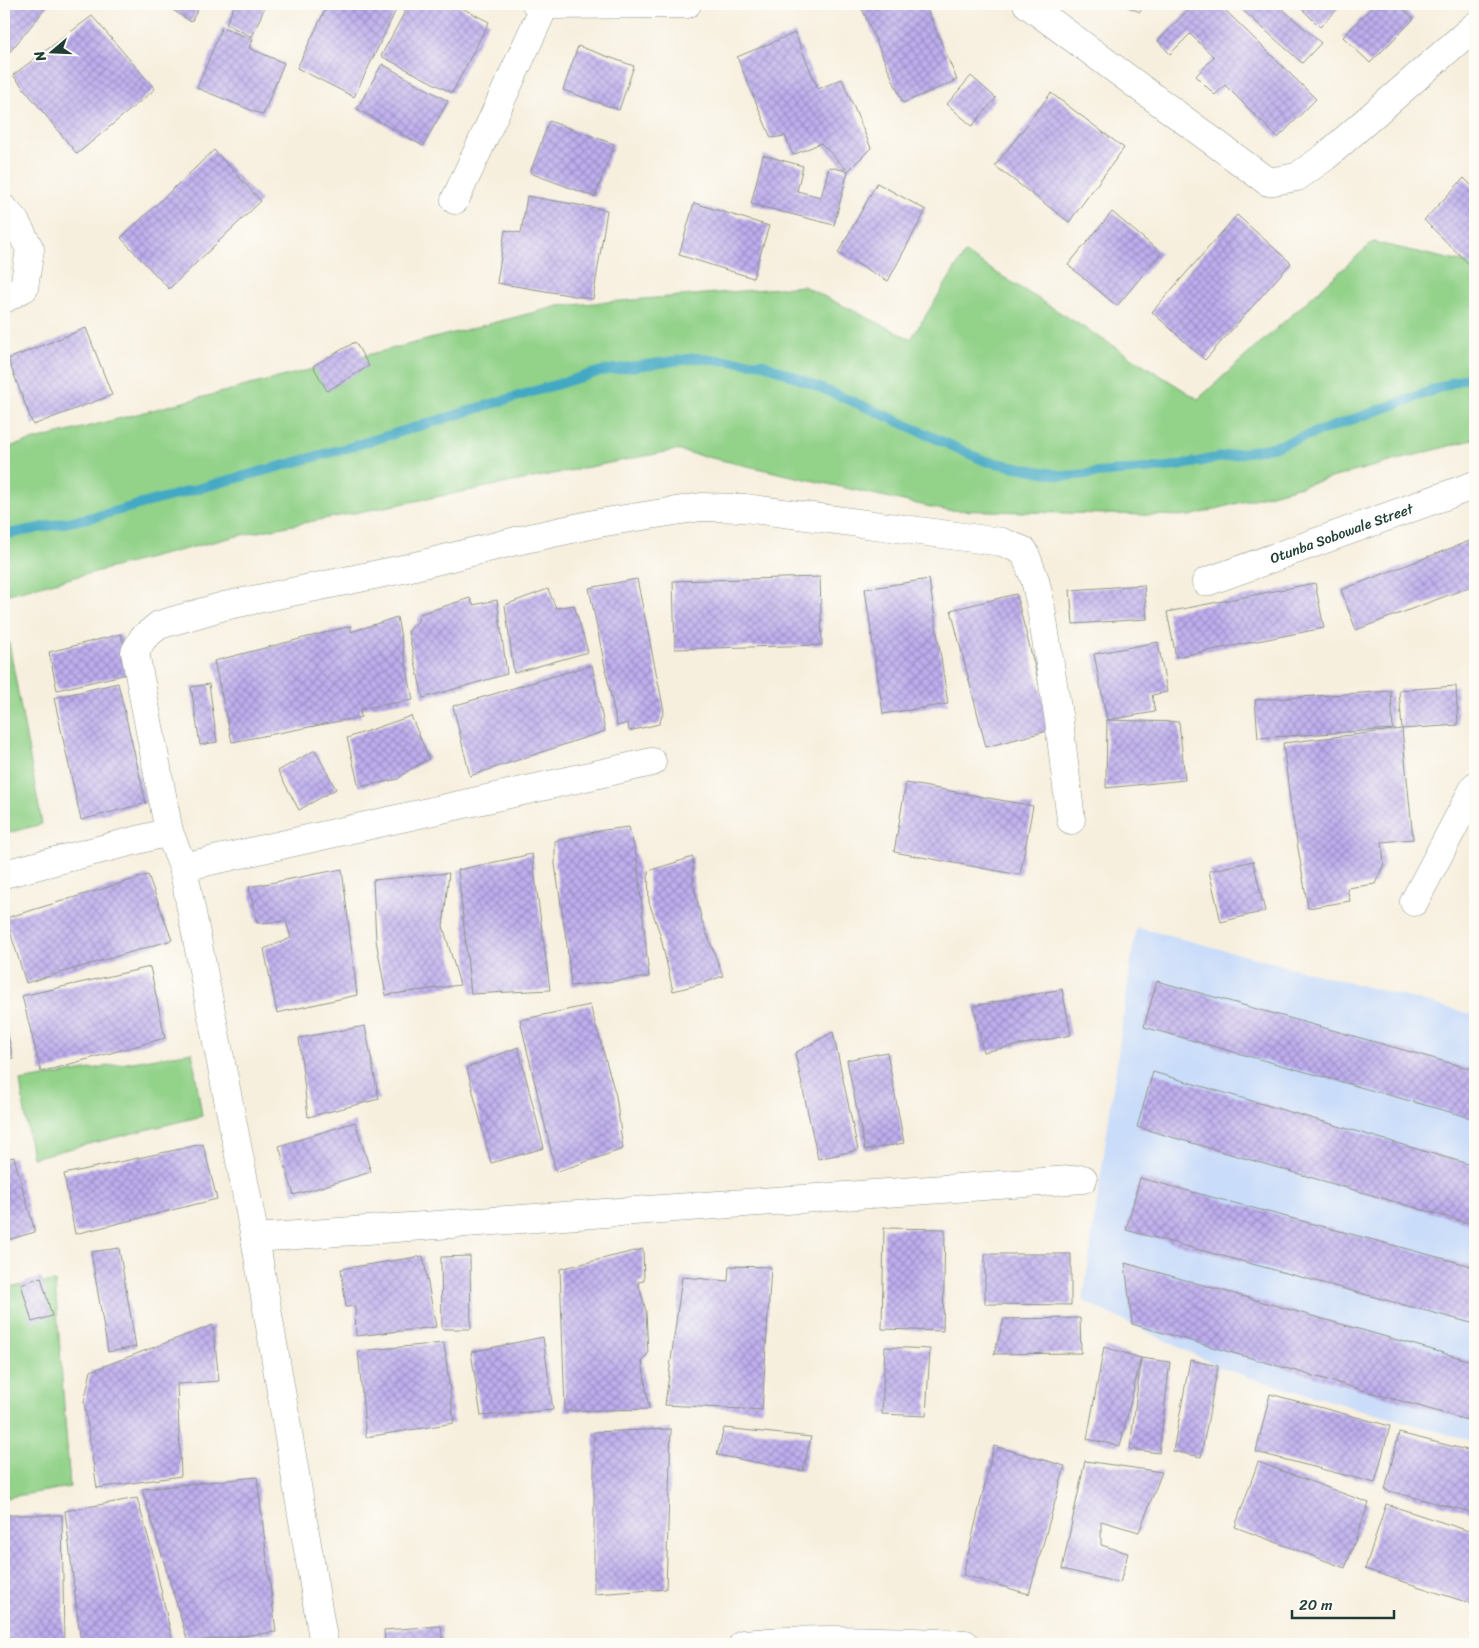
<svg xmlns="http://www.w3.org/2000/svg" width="1479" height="1648" font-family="Sriracha,sans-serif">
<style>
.built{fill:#c9dcf9}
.green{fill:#92d289;stroke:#58885e}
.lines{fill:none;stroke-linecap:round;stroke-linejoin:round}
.stream{stroke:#43a8c3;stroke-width:10}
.building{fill:url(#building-cross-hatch)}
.street-casing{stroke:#8b9689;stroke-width:29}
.street{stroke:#fff;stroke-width:28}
.labels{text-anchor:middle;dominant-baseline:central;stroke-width:5;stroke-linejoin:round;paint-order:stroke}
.street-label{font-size:14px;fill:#1f3d34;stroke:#fdfcf7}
</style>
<defs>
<pattern id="building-cross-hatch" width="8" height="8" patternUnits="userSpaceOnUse" patternTransform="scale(1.25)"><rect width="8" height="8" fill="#beadee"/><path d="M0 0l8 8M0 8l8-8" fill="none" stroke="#9a8ec2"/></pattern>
</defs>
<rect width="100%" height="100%" fill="#fdfcf7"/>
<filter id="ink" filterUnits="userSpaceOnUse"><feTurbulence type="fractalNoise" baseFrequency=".02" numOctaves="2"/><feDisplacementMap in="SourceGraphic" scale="10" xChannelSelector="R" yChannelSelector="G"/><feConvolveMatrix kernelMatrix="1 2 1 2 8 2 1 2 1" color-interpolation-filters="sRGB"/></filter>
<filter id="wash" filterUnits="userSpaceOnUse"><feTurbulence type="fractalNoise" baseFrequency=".0096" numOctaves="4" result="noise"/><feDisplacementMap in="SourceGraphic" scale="20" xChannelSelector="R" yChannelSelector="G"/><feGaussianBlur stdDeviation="1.12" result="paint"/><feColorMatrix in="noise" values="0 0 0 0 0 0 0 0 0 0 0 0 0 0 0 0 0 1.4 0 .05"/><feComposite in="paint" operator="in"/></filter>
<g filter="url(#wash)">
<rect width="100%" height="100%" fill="#f7efde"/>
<path class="built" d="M1136 927 1475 1015V1442L1250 1378 1218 1366 1083 1301Z"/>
<path class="green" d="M1373 242 1475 265V439L1190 516 944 510 676 450 237 536 4 595V448L559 306 803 286 911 339 965 253 1198 399Z
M9 643 42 824 4 834V654Z
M192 1052 202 1116 32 1158 20 1081Z
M55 1282 70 1487 4 1498V1287Z"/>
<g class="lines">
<path class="stream" d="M4 535 98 516 347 448 601 371 696 358 764 364 882 414 985 461 1064 476 1177 466 1277 446 1402 402 1475 374"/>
</g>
<g id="blocks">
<path class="building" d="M4 4H49L4 59Z
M164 4H201L191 22Z
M235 4H266L252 37 226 24Z
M328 4H394L398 6 354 97 297 68Z
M409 4H454L489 22 452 93 381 56Z
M860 4H925L957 80 903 103Z
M1120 4H1143L1140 12Z
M1194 4H1219L1316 99 1278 138 1225 85 1215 95 1196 76 1214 57 1190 34 1170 54 1158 41Z
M1238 4H1277L1321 43 1302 63 1237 5Z
M1303 4H1342L1320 27 1300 7Z
M1375 4H1398L1414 19 1370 63 1343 37Z
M92 16 155 89 77 154 13 75Z
M222 27 253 40 249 48 284 63 263 115 197 88Z
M795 33 818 89 842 79 871 148 848 171 821 143 793 155 785 136 771 138 737 57Z
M578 46 634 66 619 110 563 90Z
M382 64 448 101 423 146 357 109Z
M971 76 996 98 972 126 947 104Z
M1051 93 1124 148 1069 222 995 166Z
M549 121 614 144 595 197 530 173Z
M214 150 261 201 169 289 121 238Z
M763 155 803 166 797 191 821 197 829 167 848 171 834 225 751 204Z
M1464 178 1475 189V270L1424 220Z
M877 183 926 210 888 281 838 253Z
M527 196 607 210 593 299 497 283 505 230 521 233Z
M694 203 769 226 753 278 679 255Z
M1112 212 1161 253 1117 306 1068 265Z
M1237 215 1291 263 1205 360 1152 312Z
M86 328 112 395 33 425 8 359Z
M355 342 369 366 327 391 313 366Z
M1475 539V585L1356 630 1341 590Z
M820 577 822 645 675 649 673 581Z
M637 579 664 711 659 724 629 731 628 723 617 726 589 588Z
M929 579 948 704 883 714 865 589Z
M1315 583 1324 628 1176 657 1167 612Z
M1144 585 1147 619 1073 624 1070 590Z
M548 589 556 608 574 605 588 652 514 673 505 605Z
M1016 594 1051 730 986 747 951 610Z
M470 598 473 605 497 600 507 674 423 698 408 631 417 623 420 614Z
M397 617 413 700 360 709 361 717 232 742 214 661 351 626V632Z
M121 634 131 673 57 690 49 652Z
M1158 642 1167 692 1152 695 1155 712 1107 720 1094 654Z
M592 665 605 731 470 776 453 706Z
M118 683 146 803 81 820 54 698Z
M209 684 217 742 200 745 191 687Z
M1456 686 1458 725 1402 729 1399 690Z
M1391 691 1393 729 1258 738 1255 700Z
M411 716 429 759 406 772 398 779 359 787 347 738Z
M1107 720 1179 722 1185 780 1106 788Z
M1402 729 1413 839 1382 842 1384 864 1375 884 1347 888 1350 901 1308 908 1290 800 1283 743Z
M315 750 336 789 299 810 278 771Z
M906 783 1033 806 1020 875 894 852Z
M629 827 637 859 649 977 571 986 567 945 555 864V841L604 830Z
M532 854 550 990 471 994 458 870Z
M693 857V883L702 921 723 976 701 984 673 991 660 934 649 902 648 871Z
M1253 861 1265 911 1221 922 1209 871Z
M342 869 357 995 277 1013 264 949 291 938 286 921 257 923 249 887Z
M449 873 443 926 460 985 386 995 376 940 373 880Z
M148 875 172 940 26 983 6 918Z
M150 967 165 1038 41 1072 22 996Z
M1157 981 1475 1070V1119L1144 1027Z
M1062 989 1071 1035 983 1052 974 1006Z
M590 1005 616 1096 623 1149 556 1172 520 1020Z
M4 1015 13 1058 4 1061Z
M365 1026 379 1099 308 1117 299 1038Z
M833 1032 858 1150 818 1159 795 1053Z
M518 1047 544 1148 491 1163 467 1068Z
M887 1052 904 1143 865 1150 847 1060Z
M1153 1072 1475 1166V1225L1137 1127Z
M355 1122 371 1172 294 1195 279 1146Z
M203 1144 217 1199 75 1234 64 1174Z
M14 1157 35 1232 4 1241V1159Z
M1140 1178 1475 1267V1324L1126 1230Z
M884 1228 945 1229 943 1331 882 1329Z
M119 1248 136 1347 108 1352 91 1252Z
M643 1249 644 1281 638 1282 646 1311 648 1354 642 1360 649 1409 565 1411 560 1269Z
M985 1254H1071V1305L985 1304Z
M423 1256 436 1327 356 1336 355 1306 346 1307 341 1269Z
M470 1256 471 1329H442L441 1257Z
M1125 1263 1475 1362 1474 1422 1132 1324Z
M729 1266 771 1267 762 1410 665 1405 682 1277 728 1281Z
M41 1277 52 1316 32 1322 21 1284Z
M1080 1318 1081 1353 994 1354 1004 1319Z
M213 1325 219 1381 177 1384 181 1476 97 1488 84 1402 91 1371Z
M543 1337 553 1410 481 1416 471 1352Z
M444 1343 454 1423 366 1437 358 1351Z
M885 1347 930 1349 926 1416 882 1414Z
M1104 1347 1141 1358 1120 1446 1087 1439Z
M1141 1358 1170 1362 1159 1453 1130 1449Z
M1190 1360 1218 1366 1201 1457 1173 1451Z
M1270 1394 1390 1426 1375 1483 1256 1452Z
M724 1428 811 1437 803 1471 717 1455Z
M671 1429 666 1589 594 1594V1432Z
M1399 1433 1475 1452V1513L1385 1490Z
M994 1446 1065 1466 1029 1594 963 1575Z
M1085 1461 1162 1472 1139 1532 1101 1521V1545L1128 1553 1120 1583 1062 1569Z
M1258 1462 1369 1503 1345 1568 1235 1527Z
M257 1477 276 1632 188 1642 142 1489Z
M137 1498 153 1554 172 1639 136 1644H81L65 1511Z
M1386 1504 1475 1533V1605L1365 1569Z
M4 1515H62L64 1644H4Z
M441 1626 443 1644H385L384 1630Z"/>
</g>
</g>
<g filter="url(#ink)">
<use href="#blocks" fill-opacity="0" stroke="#8b9689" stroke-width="1"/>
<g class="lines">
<defs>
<g id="street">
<path d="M536 4 545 5 687 4"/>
<path d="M1027 4 1268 182 1297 177 1325 157 1475 26"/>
<path d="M455 200 545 5"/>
<path d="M4 209 15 221 30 249 24 288 4 299"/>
<path id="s1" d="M1206 582 1475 485"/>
<path d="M183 867 652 762"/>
<path d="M4 874 169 832"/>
<path d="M1414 902 1475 786"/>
<path d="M255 1238 1083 1179"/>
<path d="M324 1644 255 1238 183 867 169 832 135 652 143 638 159 625 224 606 403 569 516 541 599 523 701 507 745 508 1002 542 1024 551 1035 580 1040 602 1059 721 1071 820"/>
<path d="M743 1644C817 1637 891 1641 965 1644"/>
</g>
</defs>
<use href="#street" class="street-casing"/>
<use href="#street" class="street"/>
</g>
</g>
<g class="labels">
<g class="street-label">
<text stroke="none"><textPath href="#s1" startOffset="144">Otunba Sobowale Street</textPath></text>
</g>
</g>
<rect width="1479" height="1648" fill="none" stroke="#fdfcf7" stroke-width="20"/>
<g transform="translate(52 52) rotate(251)" stroke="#fdfcf7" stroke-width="4" paint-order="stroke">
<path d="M0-4L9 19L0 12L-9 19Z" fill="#1f3d34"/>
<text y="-8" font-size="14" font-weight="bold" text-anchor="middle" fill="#1f3d34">N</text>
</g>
<path d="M1292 1610v8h102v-8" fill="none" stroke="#1f3d34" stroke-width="2.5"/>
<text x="1299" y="1610" font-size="15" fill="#1f3d34" stroke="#fdfcf7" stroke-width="4" paint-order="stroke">20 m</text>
</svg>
